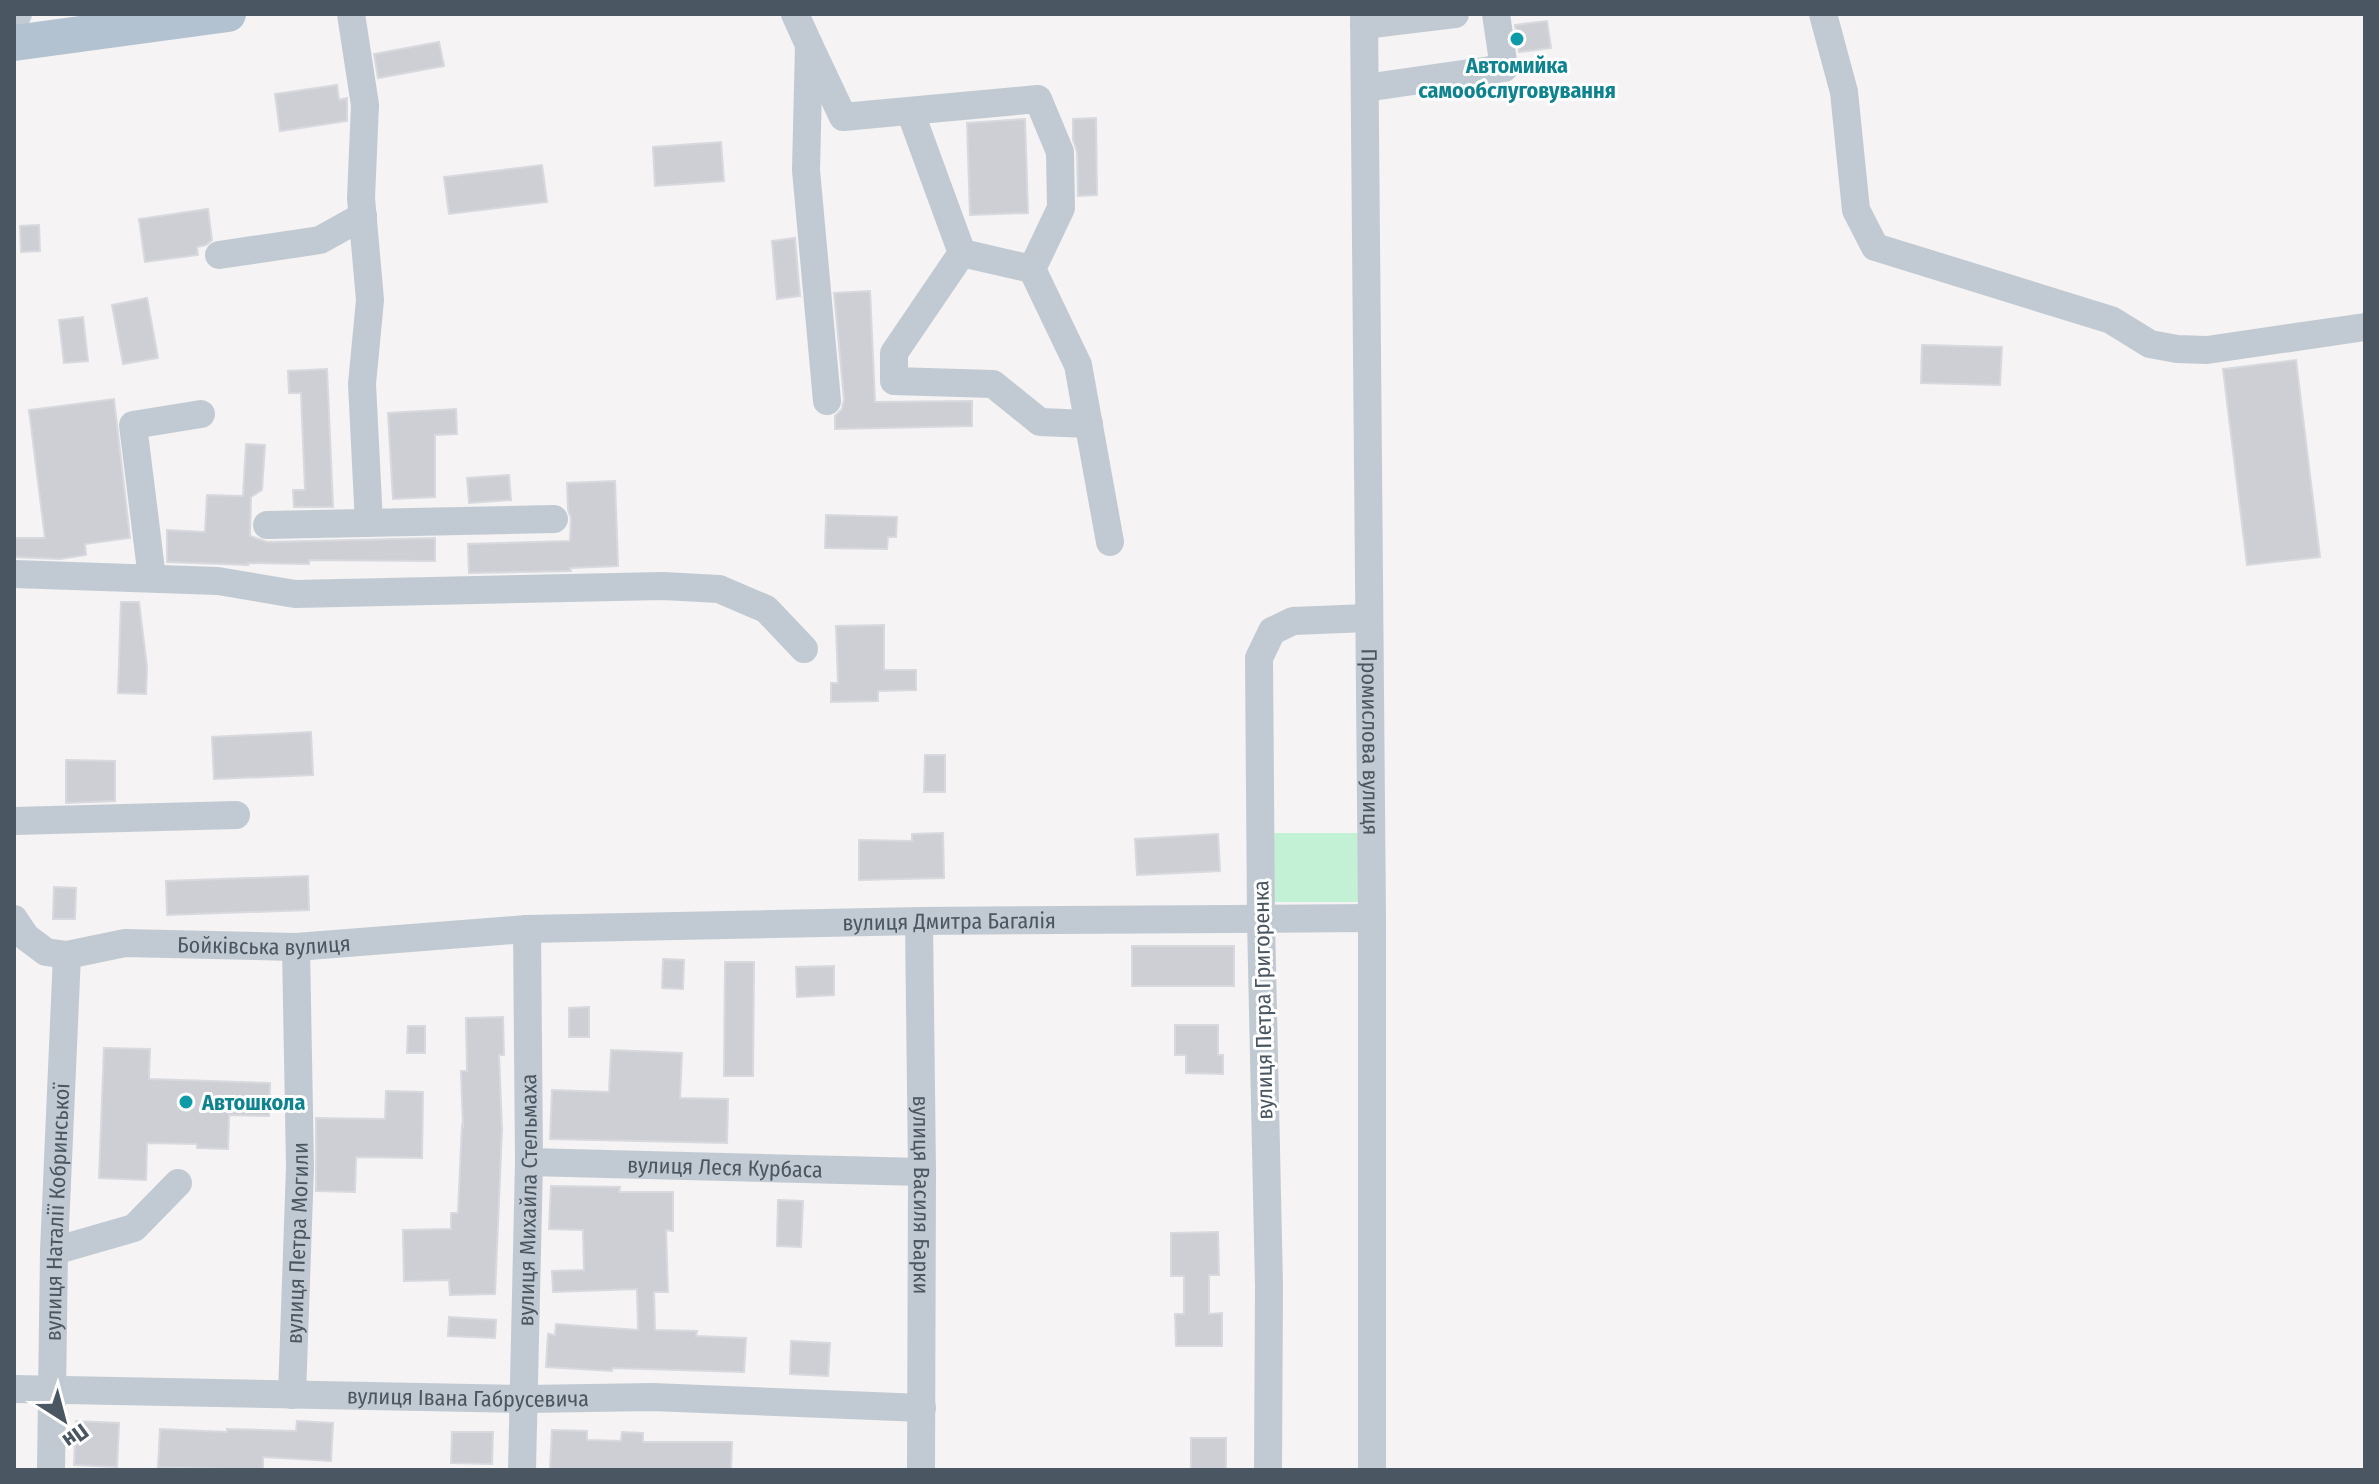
<svg xmlns="http://www.w3.org/2000/svg" width="2379" height="1484" font-family="'Fira Sans Condensed',sans-serif">
<style>
.green{fill:#c3f1d5}
.building{fill:#cdcfd5;stroke:#d7d9de;stroke-width:2}
.lines{fill:none;stroke-linecap:round;stroke-linejoin:round}
.minor{stroke:#c1cad2;stroke-width:28}
.major{stroke:#b3c2d1;stroke-width:36}
.culture-dot{fill:#0f9aa8;stroke:#fff;stroke-width:3}
.labels{text-anchor:middle;dominant-baseline:central;stroke-width:6;stroke-linejoin:round;paint-order:stroke}
.culture-label{font-size:22px;font-weight:bold;fill:#0d838f;stroke:#fff}
.street-label{font-size:22px;fill:#4a5661;stroke:#fff}
</style>
<rect width="100%" height="100%" fill="#f5f3f3"/>
<path class="green" d="M1274 833H1358V902H1274Z"/>
<path class="building" d="M1547 21 1551 48 1519 52 1515 25Z
M439 42 444 66 378 78 374 54Z
M337 85 339 100 347 98V121L280 131 275 94Z
M1096 118 1097 195 1078 196 1077 152 1073 140V119Z
M1025 119 1028 213 970 215 967 123Z
M721 142 724 181 655 186 653 147Z
M542 165 547 202 449 214 444 177Z
M208 209 212 240 206 245 197 247 198 255 145 262 139 219Z
M39 225 40 251 21 252 20 226Z
M795 238 800 296 777 299 772 241Z
M870 291 875 402 972 401V426L835 429V416L842 409 844 399 834 293Z
M147 298 158 358 123 364 112 305Z
M83 317 88 361 64 363 59 320Z
M1922 345 2002 347 2000 385 1921 383Z
M2296 360 2320 557 2247 565 2223 369Z
M327 369 333 507H294L293 490H305L301 393H289L288 371Z
M114 399 130 538 85 544 86 555 60 559 14 557V538H45L29 410Z
M456 409 457 434 435 435V497L393 499 388 413Z
M246 444 265 445 262 490 251 497 250 536 267 542 435 538V561L309 560V564L248 563V565L167 562V530L205 532 207 495 243 496Z
M509 475 511 500 469 503 467 478Z
M615 481 618 566 570 568 571 571 469 573 468 544 570 541 571 518 568 510 567 483Z
M826 515 897 517 896 537H888L887 549 825 548Z
M121 602H139L147 667 146 694 118 693Z
M884 625V670H916V690L878 691V701L831 702V683H838L836 626Z
M311 732 313 775 214 779 212 737Z
M925 755H945V792H924Z
M66 760 115 761V801L66 803Z
M943 833 944 878 859 880V840L912 841V834Z
M1218 834 1220 871 1137 875 1135 839Z
M308 876 309 910 167 915 166 881Z
M54 887 76 888 75 919H53Z
M1132 946H1234V986H1132Z
M663 959 684 960 683 989 662 988Z
M725 962H754L753 1076H724Z
M834 966V995L797 997 796 967Z
M589 1007V1037H569V1008Z
M503 1017 504 1055H499L502 1129 495 1294 450 1295 449 1280 404 1281 403 1230 451 1229V1213H458L462 1125 463 1126 461 1071H467L466 1018Z
M1175 1025H1218V1055H1223V1074L1186 1073V1055H1175Z
M408 1026H425V1053H407Z
M104 1048 150 1049 149 1079 270 1083 269 1116 229 1115 228 1149 197 1148V1144L147 1143 146 1180 99 1178Z
M611 1050 682 1053 680 1098 728 1099 727 1143 550 1139 552 1090 609 1092Z
M386 1091 423 1092 422 1158 356 1157 355 1192 316 1191V1118L385 1119Z
M551 1186 620 1187 619 1192H673V1231L666 1230 668 1292H654L655 1330 697 1331 696 1336 746 1338 744 1372 612 1368V1371L546 1367 548 1334 555 1335 556 1324 638 1330 637 1289 553 1292 552 1271 584 1270 583 1230 549 1229Z
M778 1200 803 1201 801 1247 777 1246Z
M1218 1232 1219 1275H1209V1314L1222 1313V1346H1176L1175 1314H1184V1276H1171V1233Z
M449 1317 496 1320 495 1338 448 1336Z
M791 1341 830 1343 828 1376 790 1374Z
M76 1421 119 1423 117 1467 74 1465Z
M297 1421 333 1423 331 1461 263 1457V1470L158 1467 160 1429 227 1432V1429L296 1431Z
M552 1430 587 1431V1440L621 1441 622 1432 643 1433V1442H732L731 1470 550 1469Z
M452 1432H493L492 1464 451 1463Z
M1191 1438H1226V1470H1191Z"/>
<g class="lines">
<g class="minor">
<path d="M351 14 365 105 361 198 370 300 362 384 369 523"/>
<path d="M795 14 809 45 806 170 827 401"/>
<path id="s1" d="M1364 14 1372 918V1470"/>
<path d="M1823 14 1844 92 1856 210 1875 247 2111 320 2150 344 2177 349 2207 350 2365 327"/>
<path d="M14 20 18 14"/>
<path d="M1364 25 1455 14"/>
<path d="M809 45 843 117 1038 99 1060 152 1061 208 1032 269 1078 365 1110 542"/>
<path d="M1365 88 1504 68 1496 14"/>
<path d="M910 111 962 253 1032 269"/>
<path d="M962 253 894 353V381L993 384 1040 422 1089 424"/>
<path d="M219 255 320 240 363 216"/>
<path d="M267 525 554 519"/>
<path d="M14 574 218 581 295 594 663 586 719 589 766 609 804 649"/>
<path d="M152 578 133 425 201 414"/>
<path d="M14 821 236 815"/>
<path id="s2" d="M14 919 26 937 46 952 67 955 125 943 296 947 527 929 919 921 1372 918"/>
<path id="s3" d="M919 921 922 1172 921 1470"/>
<path id="s4" d="M529 1162 922 1172"/>
<path d="M54 1251 134 1228 178 1183"/>
<path id="s5" d="M14 1389 525 1399 652 1397 922 1408"/>
<path id="s6" d="M292 1395 300 1167 296 947"/>
<path id="s7" d="M51 1470 54 1251 67 955"/>
<path id="s8" d="M522 1470 529 1162 527 929"/>
<path d="M1268 1470 1269 1286 1261 920 1259 658 1272 631 1293 621 1368 618"/>
</g>
<path class="major" d="M14 43 228 14"/>
</g>
<g class="culture-dot">
<circle cx="1517" cy="39" r="8"/>
<circle cx="186" cy="1102" r="8"/>
</g>
<g class="labels">
<g class="culture-label">
<text x="1517" y="65">Автомийка<tspan x="1517" dy="25">самообслуговування</tspan></text>
<text x="202" y="1102" text-anchor="start">Автошкола</text>
</g>
<g class="street-label">
<text stroke="none"><textPath href="#s1" startOffset="728">Промислова вулиця</textPath></text>
<text stroke="none"><textPath href="#s2" startOffset="952">вулиця Дмитра Багалія</textPath></text>
<text stroke="none"><textPath href="#s2" startOffset="266">Бойківська вулиця</textPath></text>
<text transform="translate(1263 1000) rotate(-91)">вулиця Петра Григоренка</text>
<text stroke="none"><textPath href="#s4" startOffset="196">вулиця Леся Курбаса</textPath></text>
<text stroke="none"><textPath href="#s3" startOffset="274">вулиця Василя Барки</textPath></text>
<text stroke="none"><textPath href="#s8" startOffset="270">вулиця Михайла Стельмаха</textPath></text>
<text stroke="none"><textPath href="#s7" startOffset="258">вулиця Наталії Кобринської</textPath></text>
<text stroke="none"><textPath href="#s6" startOffset="152">вулиця Петра Могили</textPath></text>
<text stroke="none"><textPath href="#s5" startOffset="454">вулиця Івана Габрусевича</textPath></text>
</g>
</g>
<rect width="2379" height="1484" fill="none" stroke="#4a5661" stroke-width="32"/>
<g transform="translate(64 1420) rotate(144)" stroke="#ffffff" stroke-width="6" paint-order="stroke">
<path d="M0-6L14 30L0 20L-14 30Z" fill="#4a5661"/>
<text y="-12" font-size="22" font-weight="bold" text-anchor="middle" fill="#4a5661">Пн</text>
</g>
</svg>
